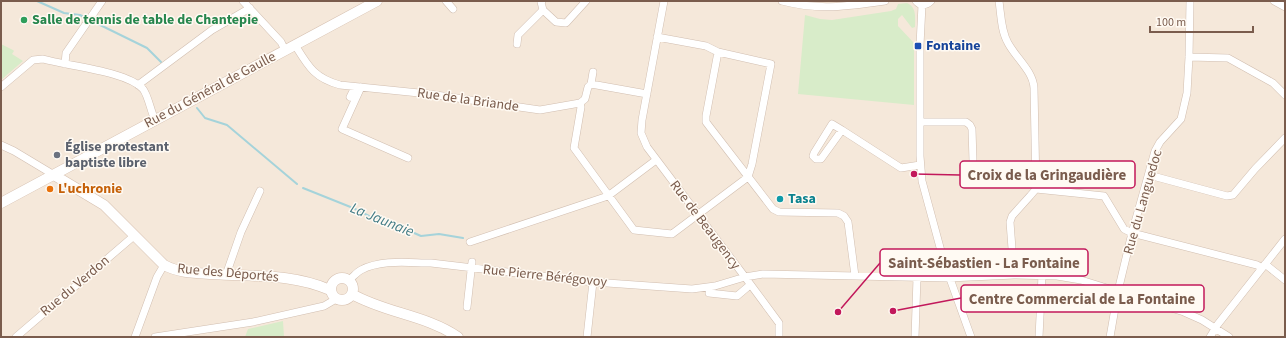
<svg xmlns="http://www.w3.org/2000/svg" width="1286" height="338" font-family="'Source Sans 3',sans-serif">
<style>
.residential{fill:#f5e8da}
.green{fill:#d8ecc9}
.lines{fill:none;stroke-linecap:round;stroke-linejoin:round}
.stream{stroke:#a5d3da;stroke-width:2}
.street-casing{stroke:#d1beb0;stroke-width:8}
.secondary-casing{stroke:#d6c0b0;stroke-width:11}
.street{stroke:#fff;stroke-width:7}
.secondary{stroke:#fff;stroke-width:10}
.leisure-dot{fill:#2e9e5b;stroke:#fffaf3;stroke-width:1.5}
.transit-dot{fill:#1a4fb4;stroke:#fffaf3;stroke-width:1.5}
.worship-dot{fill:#6b7280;stroke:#fffaf3;stroke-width:1.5}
.food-dot{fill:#e8710a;stroke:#fffaf3;stroke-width:1.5}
.culture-dot{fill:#0f9aa8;stroke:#fffaf3;stroke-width:1.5}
.labels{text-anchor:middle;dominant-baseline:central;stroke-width:3;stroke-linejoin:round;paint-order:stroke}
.leisure-label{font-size:14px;font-weight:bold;fill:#27864d;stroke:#fffaf3;text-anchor:start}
.transit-label{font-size:14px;font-weight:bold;fill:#164399;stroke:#fffaf3;text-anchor:start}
.street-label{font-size:14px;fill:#7a5c4d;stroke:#fffaf3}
.worship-label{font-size:14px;font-weight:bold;fill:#5b616d;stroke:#fffaf3;text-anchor:start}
.food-label{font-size:14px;font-weight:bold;fill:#c56008;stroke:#fffaf3;text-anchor:start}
.culture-label{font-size:14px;font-weight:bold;fill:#0d838f;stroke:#fffaf3;text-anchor:start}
.water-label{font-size:15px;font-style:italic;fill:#437c86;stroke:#fffaf3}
.leader{fill:none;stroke:#c2185b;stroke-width:1.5}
.callout-dot{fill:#c2185b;stroke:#fffaf3;stroke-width:1.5}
.callout{fill:#fffaf3;stroke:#c2185b;stroke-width:1.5}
.callout-label{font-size:15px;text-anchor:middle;font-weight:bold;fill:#7a5c4d}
</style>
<rect width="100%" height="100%" fill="#fdf6ec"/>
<path class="residential" d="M1 1H1285V337H1Z"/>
<path class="green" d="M907 3C917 7 915 18 915 27L912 28 902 15 898 19V26L914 43V105L798 94 805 15 820 19 832 20 891 11 896 9 898 4Z
M1 44 13 50 14 51 12 54 23 61 1 80Z
M283 321 284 337H245L248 329Z"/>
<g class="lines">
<path class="stream" d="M37 1 64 13 80 15 86 18
M92 21 147 48 161 62
M197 108 205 118 227 125 297 184
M303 188 353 208 371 217H375L405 229 421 236 439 234 463 238"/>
<defs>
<path id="street" d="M243 1 281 42 285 50
M446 1 453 9
M542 1 541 2 543 10 556 22 566 23 586 1
M664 1 642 120 641 133 647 147 745 277 763 274 949 278 1014 275 1057 276 1081 280 1184 312 1202 320 1229 337
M782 1C820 11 847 6 885 1
M916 1C920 6 926 6 931 1
M999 1C1001 15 1001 31 1008 43 1016 58 1033 71 1034 88L1036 189 1030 196 1012 216 1010 222 1014 275
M1274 1 1285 7
M922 5 920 45V156L922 181 944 262 971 337
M657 37 706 46 718 52 706 116V122L709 126 773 209 779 212 838 213 844 216 848 222 855 276
M517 44 518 35 543 10
M295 45C308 66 314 78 340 85L429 94 540 110 580 103
M1189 57 1228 58 1273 83 1285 95
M65 64 66 53 102 1
M591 84 593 72
M138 85 212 30 250 8
M1 87 33 60 43 59C67 66 127 71 143 89 148 95 151 112 155 120
M361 87 342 129 408 158
M350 97 355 87
M580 103 581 107 574 148 634 230 672 234 748 177 752 164 771 64 718 52
M580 103 585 99 588 87 591 84 647 94
M920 122H966L970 125 972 129 973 161
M842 130 821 159H816L813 156 814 153 832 124 842 130 901 168 920 165
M1 145 14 151 54 175
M1149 175 1227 196 1233 195 1255 169 1285 138
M1036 189 1104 196 1124 229 1132 233 1257 265 1262 268
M470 242 608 196 656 160
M1265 264 1285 280
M226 275 241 232 260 191
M349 280C353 277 357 272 361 270 382 259 409 263 431 263L593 282 692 289 715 286 745 277 779 323V337
M709 293 737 296 750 285
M467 307 472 262
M16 337 135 235
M135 337 157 277 164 265
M155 337 253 322 324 306 336 299
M587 337 593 282
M915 337 917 278
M1039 337 1042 275
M1110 337 1118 291 1132 233 1155 151 1160 142 1181 119 1187 93 1189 57 1190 1
M1210 337 1218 324 1285 239"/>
<path id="secondary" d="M54 175 104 205 164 265C179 273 195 273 212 274 253 277 291 273 330 290
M1 203 377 1
M331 289a11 11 0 1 1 22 0a11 11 0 1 1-22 0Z
M352 294C385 313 426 315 458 337"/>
</defs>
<use href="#street" class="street-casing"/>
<use href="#secondary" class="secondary-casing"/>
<use href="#street" class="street"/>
<use href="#secondary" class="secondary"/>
</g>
<circle class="leisure-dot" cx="24" cy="20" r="4"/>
<rect class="transit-dot" x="914" y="42" width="8" height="8" rx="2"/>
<circle class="worship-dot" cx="57" cy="155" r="4"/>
<circle class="food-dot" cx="50" cy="189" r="4"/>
<circle class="culture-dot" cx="780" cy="199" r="4"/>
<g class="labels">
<g class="leisure-label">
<text x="32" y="20">Salle de tennis de table de Chantepie</text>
</g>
<g class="transit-label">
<text x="926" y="46">Fontaine</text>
</g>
<g class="street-label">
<text transform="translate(210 90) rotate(-28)">Rue du Général de Gaulle</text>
<text transform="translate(468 100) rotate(8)">Rue de la Briande</text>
<text transform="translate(1143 202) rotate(-74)">Rue du Languedoc</text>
<text transform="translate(705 225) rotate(53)">Rue de Beaugency</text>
<text transform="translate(228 273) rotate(5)">Rue des Déportés</text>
<text transform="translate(545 276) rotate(6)">Rue Pierre Bérégovoy</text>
<text transform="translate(75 286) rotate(-40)">Rue du Verdon</text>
</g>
<g class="worship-label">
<text x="65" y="147">Église protestant<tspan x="65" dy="16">baptiste libre</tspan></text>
</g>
<g class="food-label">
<text x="58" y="189">L'uchronie</text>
</g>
<g class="culture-label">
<text x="788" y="199">Tasa</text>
</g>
<g class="water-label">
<text transform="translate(382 220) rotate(22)">La Jaunaie</text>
</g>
</g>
<path class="leader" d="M914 174L960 175M838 312L880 263M893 311L961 298"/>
<g class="callout-dot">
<circle cx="914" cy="174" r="4"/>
<circle cx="838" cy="312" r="4"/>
<circle cx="893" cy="311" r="4"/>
</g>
<g class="callout">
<rect x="960" y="161" width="175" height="27" rx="4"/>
<rect x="880" y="249" width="208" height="27" rx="4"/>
<rect x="961" y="285" width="243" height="27" rx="4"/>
</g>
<g class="callout-label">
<text x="1047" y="180">Croix de la Gringaudière</text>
<text x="984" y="268">Saint-Sébastien - La Fontaine</text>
<text x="1082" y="304">Centre Commercial de La Fontaine</text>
</g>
<rect width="1286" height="338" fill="none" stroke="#7a5c4d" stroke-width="4"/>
<path d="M1150 26v6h103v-6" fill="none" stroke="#7a5c4d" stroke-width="2"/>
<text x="1156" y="26" font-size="12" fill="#7a5c4d" stroke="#fffaf3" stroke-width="3" paint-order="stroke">100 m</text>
</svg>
